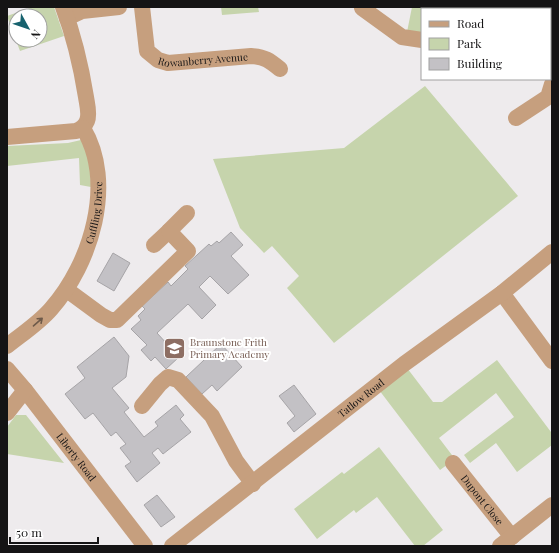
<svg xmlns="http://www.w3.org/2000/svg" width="559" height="553" font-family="'Playfair Display',serif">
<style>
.green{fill:#c6d4ac;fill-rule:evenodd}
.building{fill:#c3c1c5;stroke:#a6a4a7}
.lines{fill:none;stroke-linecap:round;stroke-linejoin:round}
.minor{stroke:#c69f7e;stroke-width:16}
.oneway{stroke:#6e5a4a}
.labels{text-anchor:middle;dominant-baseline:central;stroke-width:4;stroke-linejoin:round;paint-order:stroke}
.street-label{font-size:10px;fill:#151415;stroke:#fff}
.education-label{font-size:10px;fill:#785e54;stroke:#fff;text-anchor:start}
</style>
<rect width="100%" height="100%" fill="#eeebed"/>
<path class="green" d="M33 7H54L64 36 20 51 7 16ZM16 16H40V40H16Z
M221 7H258L259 12 222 15Z
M412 7H434V9H422V40L406 37Z
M425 86 518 196 334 343 287 288 299 276 272 246 264 253 240 228 213 159 344 148Z
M81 140 90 155 91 187 80 185 79 158 7 166V146L68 143Z
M497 360 551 432H552V445L517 472 496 443 470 463 464 455 514 417 496 393 439 438 455 459 440 470 376 386 404 364 433 402H442Z
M16 415H26L64 463 7 454V427Z
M379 447 443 530 423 546H415L377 497 356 513 354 510 317 539 294 509 342 472 344 474Z"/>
<path class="building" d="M231 232 243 245 231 256 249 275 228 294 210 276 199 287 216 305 202 319 188 304 157 333 179 357 166 369 155 357 151 361 141 350 147 345 131 329 141 320 138 316 145 309 142 306 168 282 171 286 188 269 185 266 209 244 211 246 217 241 219 243Z
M113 253 130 263 114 291 97 281Z
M114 337 129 356 126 377 112 388 129 408 124 412 144 437 158 426 155 422 176 405 184 415 180 419 191 432 163 454 158 448 152 453 160 463 137 482 125 466 131 462 120 448 126 444 116 432 111 436 93 413 85 419 65 394 85 378 77 367Z
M221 344 242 367 217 391 212 385 202 394 186 377Z
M294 385 316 414 294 432 287 423 295 416 279 396Z
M157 495 175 517 161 527 144 505Z"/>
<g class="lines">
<g class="minor">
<path id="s1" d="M142 7 147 51 158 60 168 63 251 56C265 57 269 60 280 69"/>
<path d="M362 8 402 37 422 40"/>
<path d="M67 18 82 11 119 7"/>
<path d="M550 59H552"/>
<path d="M516 118 548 97 552 84"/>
<path d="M7 137 76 131C81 129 85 126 87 121 90 114 87 104 86 97 81 66 74 36 63 7"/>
<path d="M154 245 169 231"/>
<path d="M67 290 101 315 110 320H117L188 251 169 231 187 213"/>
<path d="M502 293 552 361"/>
<path id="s2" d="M7 346C22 334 39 323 51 309 91 264 116 183 83 128"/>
<path id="s3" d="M7 369 25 390 145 546"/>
<path d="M142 406 160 384 168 377 178 380 212 416 236 461 253 484"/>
<path d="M7 413 25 390"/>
<path id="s4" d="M453 463 512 537"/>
<path id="s5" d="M172 546 404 364 502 293 552 252"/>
<path d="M500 546 552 505"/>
</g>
</g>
<defs><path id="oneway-shaft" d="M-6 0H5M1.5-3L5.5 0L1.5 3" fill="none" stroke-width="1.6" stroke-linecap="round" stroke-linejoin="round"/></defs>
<use class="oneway" href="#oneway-shaft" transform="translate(38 322) rotate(-41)"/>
<defs>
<symbol id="school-square" viewBox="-11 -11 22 22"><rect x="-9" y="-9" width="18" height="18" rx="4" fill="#8d6e63" stroke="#fff"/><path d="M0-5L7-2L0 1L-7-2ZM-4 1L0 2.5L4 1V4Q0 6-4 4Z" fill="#fff"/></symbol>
</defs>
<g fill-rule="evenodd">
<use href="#school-square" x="162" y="336" width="25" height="25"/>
</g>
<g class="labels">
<g class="street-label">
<text stroke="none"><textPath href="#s1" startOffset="104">Rowanberry Avenue</textPath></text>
<text stroke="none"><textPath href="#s2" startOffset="165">Cuffling Drive</textPath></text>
<text stroke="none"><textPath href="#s5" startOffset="240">Tatlow Road</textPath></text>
<text stroke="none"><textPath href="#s3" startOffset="112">Liberty Road</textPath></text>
<text stroke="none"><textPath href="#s4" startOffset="47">Dupont Close</textPath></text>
</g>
<g class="education-label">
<text x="190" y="342">Braunstone Frith<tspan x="190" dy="12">Primary Academy</tspan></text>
</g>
</g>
<rect width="559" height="553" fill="none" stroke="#151415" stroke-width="16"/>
<rect x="421" y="8" width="130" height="72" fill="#ffffff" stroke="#a1a1a1"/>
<rect x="429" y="21" width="20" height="6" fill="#c69f7e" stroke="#a1a1a1"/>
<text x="457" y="28" font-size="12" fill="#151415">Road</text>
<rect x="429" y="38" width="20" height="12" fill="#c6d4ac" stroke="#a1a1a1"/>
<text x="457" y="48" font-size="12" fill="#151415">Park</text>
<rect x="429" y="58" width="20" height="12" fill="#c3c1c5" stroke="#a1a1a1"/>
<text x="457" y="68" font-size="12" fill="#151415">Building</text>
<g transform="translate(28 28) rotate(130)"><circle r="19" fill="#ffffff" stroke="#a1a1a1"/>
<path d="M0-3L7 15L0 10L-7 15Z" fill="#17626e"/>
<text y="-6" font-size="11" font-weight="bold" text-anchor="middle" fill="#151415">N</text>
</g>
<path d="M10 537v6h88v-6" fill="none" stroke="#151415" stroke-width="2"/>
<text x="16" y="537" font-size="12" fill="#151415" stroke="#ffffff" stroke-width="3" paint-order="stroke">50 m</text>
</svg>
